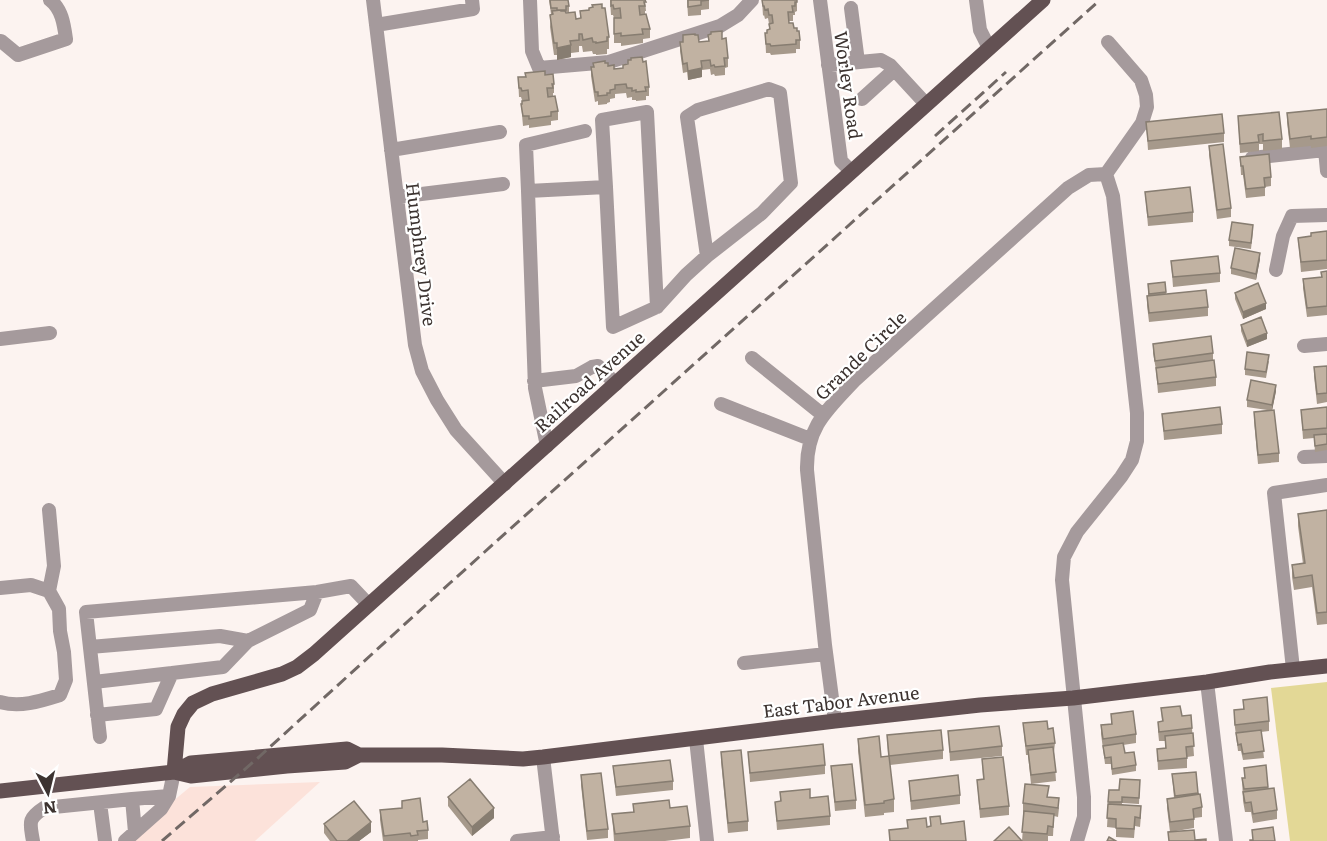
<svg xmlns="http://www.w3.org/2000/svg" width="1327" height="841" font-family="Literata,serif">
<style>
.built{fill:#fce2da}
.green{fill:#e3d896}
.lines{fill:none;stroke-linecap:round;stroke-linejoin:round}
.minor{stroke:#a59a9c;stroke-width:14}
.major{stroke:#635153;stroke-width:15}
.rail{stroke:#716865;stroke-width:3;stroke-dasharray:12 6;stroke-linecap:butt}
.wall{fill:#a6998b}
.shaded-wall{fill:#877d71}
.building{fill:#c1b2a2;stroke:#877d71;stroke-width:1.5}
.labels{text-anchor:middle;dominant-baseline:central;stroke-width:4.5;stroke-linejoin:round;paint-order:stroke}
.street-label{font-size:18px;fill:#3c3330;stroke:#fff}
</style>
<rect width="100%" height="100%" fill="#fcf3f0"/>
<path class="built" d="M320 782 255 841H125L190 787Z"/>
<path class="green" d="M1327 682V841H1290L1271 688Z"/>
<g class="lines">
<path class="minor" d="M373 0 415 345 422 371 437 400 456 430 505 484
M530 0 532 51 539 68 609 62 720 26 738 15 752 0
M820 0 841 161 851 171
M976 0 980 30 989 48
M851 8 858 62
M376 25 473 9 472 0
M0 41H1L18 55 66 39C64 25 62 9 50 0
M828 65 881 60 890 65 926 104
M862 99 894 70
M391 150 500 132
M1252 158 1325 150 1327 171
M1106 174 1142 123 1147 107 1146 95 1141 80 1108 42
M528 191 526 145 585 131
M397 197 503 184
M1276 270 1283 236 1292 216 1327 215
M657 307 686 275 707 256 687 117 698 110 769 89 780 93 791 183 762 213 707 256
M0 339 50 333
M1304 346 1327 344
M752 358 823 415
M534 381 576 376 592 367 598 366 616 384
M721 404 810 439
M547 446 535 388 528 191 606 187 602 120 647 112 657 307 613 327 606 187
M1304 457 1327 456
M49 510 54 566 49 591
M0 588 31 585 49 591 59 609 60 631 64 652 66 680 60 695C41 701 20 708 0 702
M90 647 220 636 248 641
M744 663 826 654
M1293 669 1274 493 1327 485
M94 682 172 673
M1207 682 1226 841
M97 715 156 709 172 673 223 667 248 641 310 610 317 592
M835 721 825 645 807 470C806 427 827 410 855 380L1068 188 1089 175 1106 174 1113 196 1137 413V441L1132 460 1121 477 1077 532 1064 557 1062 580 1084 797V817L1077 841
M100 737 86 612 317 592 351 586 369 605
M696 739 707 841
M543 757 553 841
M100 803 105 841
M135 832 132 799 169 796
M33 841C30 823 27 819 44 808L132 799
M125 841 161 809 169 796 174 772
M517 841 553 837"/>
<path class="major" d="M174 772 178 727 184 714 193 703 212 694 282 674 297 667 314 654 1043 0
M174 772 191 776 287 766 345 762 359 755H442L523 759 543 757 835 721 980 705 1073 698 1207 682 1270 672 1327 666
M0 791 174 772 191 763 347 749 359 755"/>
<path class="rail" d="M935 136 1006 72
M162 841 259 757 450 583 1100 0"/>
</g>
<path class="wall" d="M549 0 569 6V12H566V13L576 19 580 18V11L602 8 609 37V49H607V54L596 55V54H593L592 51 583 52 582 46H579V52L571 53V57L557 60V55H554L550 27 551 14Z
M610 0H645L646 11H645V15L650 29V38L643 39V43L621 46V43H614V18L620 17 614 18 613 15H611Z
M687 0H709V9L701 10V15L688 16Z
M762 0H797V11L795 12V15H793V21H789V23L794 28 800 40V49H796V53L771 55 770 53H766L765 33H767L769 30V24L768 18 765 19 764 15 763 16Z
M683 35 699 42 708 41V35L722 39 728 58V67L725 68V75L715 76 714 74 711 75 710 69 702 70V77L688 80 687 72 683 73 680 51V42H683Z
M593 63H605L614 69 649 87V96H646V100L636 101V100H632V97L627 98 626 93 615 94V98L610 99V102L607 103V104L598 105V101L595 102 591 76V67H593Z
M545 75 554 84V93H553V97L558 111V120L551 121V125L529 128V125L523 126 521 104 528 100H522L521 97H519L518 77Z
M1327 109V146L1311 148V146L1290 148 1287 122V113Z
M1238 116 1282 139V149L1263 151V144H1259V151L1240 153Z
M1146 122 1224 133V142L1148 150Z
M1209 146 1231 208V217L1217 219 1209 155Z
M1240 157 1271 177V186L1265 187V196L1246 198 1243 175H1241Z
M1145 192 1193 212V222L1148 226Z
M1253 231 1251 249 1229 246V240Z
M1327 231V269L1301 272 1298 238 1311 237Z
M1260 259 1256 280 1231 274V268Z
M1171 261 1220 273V282L1173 287Z
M1327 271V315L1307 317 1303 288V279L1321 277V272Z
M1165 282 1166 294 1208 307V316L1149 322 1147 305V296H1148V284Z
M1235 293 1266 309 1243 319 1235 299Z
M1241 325 1267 339 1247 347 1241 331Z
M1153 344 1213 353V360L1216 377V386L1158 393 1156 370 1153 353Z
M1269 361 1266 378 1245 375V369Z
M1327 362V402L1317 404 1314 376V367L1327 366Z
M1276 391 1272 410 1279 453V462L1258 464 1254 421V412L1267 410 1247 407V400Z
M1327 407V450L1315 452 1314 438 1303 439 1301 410Z
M1162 414 1222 424V434L1164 440Z
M1327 510V624L1317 625 1312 587 1294 590 1292 577V565L1303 564 1298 526V514Z
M1243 700 1269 721V731L1261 732 1264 758 1243 760 1241 751H1238L1234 720V710L1243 709Z
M1161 708 1182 716 1192 728 1194 756 1187 757V768L1158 770 1157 749 1165 748V741H1159L1158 731V722L1162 721Z
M1111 714 1136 734V743L1123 745 1125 753 1136 765V771L1112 775 1111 764H1105L1101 734V725L1111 724Z
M1023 723 1048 729 1055 743 1054 752 1056 781 1031 784 1028 755H1026Z
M948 731 1002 746V756L950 761Z
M887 735 943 750V759L890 765 894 799V812L884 813V815L865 817 858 751V739L881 757 888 756Z
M721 752 748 821V831L728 833 721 761Z
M748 752 825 765V774L750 782Z
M982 759 1009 806V815L980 818 977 780 983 779Z
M1266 765 1268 788 1277 810V819L1253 823 1251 812H1245L1243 801 1242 778H1245L1244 768Z
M613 766 673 781V790L616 796Z
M831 766 856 800V809L835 811Z
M1196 772 1198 795 1202 807V817L1194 818V828L1170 832 1167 808V799L1174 798 1172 774Z
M581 775 608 829V838L587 840 581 785Z
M1140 780 1139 804 1122 803V804L1141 815 1140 827 1135 826 1134 838 1116 837V828L1107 827 1109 790H1119Z
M909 781 960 795V804L911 810Z
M780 792 810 798 830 816V825L777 830 775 802 780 801Z
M448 797 494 818 472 836 448 806Z
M1048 797 1059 808 1058 817 1054 816 1053 836H1048V841H994H1022L1024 813H1023V803Z
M402 801 423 822 428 830V839L418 840V841H383L380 820V810L402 808Z
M633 804 690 826V838L665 841H614L612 814 633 812Z
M324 824 371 832 359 841H330L324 833Z"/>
<path class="shaded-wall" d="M571 45V57L557 60V48Z
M702 68V77L688 80V71Z
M1260 253V259L1256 280V274Z
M1266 303V309L1243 319V312Z
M1267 333V339L1247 347V341Z
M1276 385V391L1272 411V405Z
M494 808V818L472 836V827Z
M371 822V832L359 841H347Z"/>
<path class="building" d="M550 0H568L569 6H566V10H557V8H551Z
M611 0H645L646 2H644L645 6H639L640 15 646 14 650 29H642L643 34 621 36V33L614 34V18H621L620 8 614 9 613 5 611 6Z
M688 0H709L701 1V5L688 7Z
M762 0H797V2H795V6H792L793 12H788L789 23H793L794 28H797V31H799L800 40H796V44L771 46 770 44H766L765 33H767V30L770 29 769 24 773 23 772 15H769L768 9 765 10 764 6H763Z
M602 4V8H605L609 37H607V41L596 43V42H593L592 38 583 40 582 34H579V40L570 41 571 45 557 48V43H554L550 15 553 14 552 11 561 10V11H565L566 13 575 12 576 19 581 18 580 11 589 10V8L593 7 592 5Z
M722 31V39L726 38 728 58H724L725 66 715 67 714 65 711 66 710 60 701 61 702 68 688 71 687 63 683 64 680 42H683V35L695 34V35H698L699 42 709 41 708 35 711 34V32Z
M642 57 643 62 646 61 649 87H645L646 91 636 92V90L632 91V88H627L626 84 615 85V89L610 90V93H607V95L598 96V92H595L591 67H594L593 63 605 61V63H608V66L614 65V69L623 68V65L628 64V60H631V58Z
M545 71V75L553 74 554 84H552L553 88H547L548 97 555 96 558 111 551 112V116L529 119V116H523L521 104H522V101L529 100 528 90 522 91 521 88H519L518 77H526L525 73Z
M1327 109V137L1311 139V136L1290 139 1287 113Z
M1279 112 1282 139 1263 141V134L1258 135 1259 142 1240 144 1238 116Z
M1222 114 1224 133 1148 141 1146 122Z
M1223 144 1231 208 1217 210 1209 146Z
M1269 154 1271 177 1264 178 1265 187 1246 189 1243 166H1241L1240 157Z
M1190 187 1193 212 1148 217 1145 192Z
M1232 222 1253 225 1251 243 1229 240Z
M1327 231V260L1301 262 1298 238 1311 236V233Z
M1235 248 1260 253 1256 274 1231 268Z
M1218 256 1220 273 1173 277 1171 261Z
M1327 271V306L1307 308 1303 279 1322 277 1321 272Z
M1165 282 1166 292 1149 294 1148 284Z
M1258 283 1266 303 1243 312 1235 293Z
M1206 290 1208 307 1149 313 1147 296Z
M1261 317 1267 333 1247 341 1241 325Z
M1211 336 1213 353 1155 361 1153 344Z
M1247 352 1269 355 1266 372 1245 369Z
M1214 360 1216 377 1158 384 1156 368Z
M1327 366V393L1317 394 1314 367Z
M1251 380 1276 385 1272 405 1247 400Z
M1220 407 1222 424 1164 431 1162 414Z
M1327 407V428L1303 430 1301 410Z
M1274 410 1279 453 1258 455 1254 412Z
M1327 434V444L1315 446 1314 435Z
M1327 510V612L1317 613 1312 575 1294 578 1292 565 1305 563 1298 514Z
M1267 697 1269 721 1235 725 1234 710 1244 709 1243 700Z
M1180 706 1182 716 1191 715 1192 728 1159 732 1158 722 1163 721 1161 708Z
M1133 711 1136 734 1103 739 1101 725 1112 724 1111 714Z
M1047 721 1048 729 1053 728 1055 743 1026 746 1023 723Z
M999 726 1002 746 950 752 948 731Z
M941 730 943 750 889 756 887 735Z
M1261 730 1264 751 1243 754 1241 744 1238 745 1236 733Z
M1193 733 1194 746 1186 747 1187 758 1158 761 1157 749 1166 748 1165 736Z
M879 736 881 757 889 756 894 799 884 801V803L865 805 858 739Z
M1123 743 1125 753 1134 752 1136 765 1112 769 1111 757 1105 758 1103 746Z
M823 744 825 765 750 773 748 752Z
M1053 747 1056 772 1031 775 1028 750Z
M741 750 748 821 728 823 721 752Z
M1003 757 1009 806 980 809 977 780 984 779 982 759Z
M670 760 673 781 616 787 613 766Z
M852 764 856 800 835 802 831 766Z
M1266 765 1268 787 1244 789 1242 778H1245L1244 768Z
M1196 772 1198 793 1175 796 1172 774Z
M601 773 608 829 587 831 581 775Z
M958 775 960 795 911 801 909 781Z
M470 779 494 808 472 827 448 797Z
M1120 779 1140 780 1139 798 1122 797V802H1108L1109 790H1119Z
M1025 784 1049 786 1047 797 1059 798 1058 808 1023 803Z
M1274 788 1277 810 1253 814 1251 802 1245 803 1243 792Z
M810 789V798L828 796 830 816 777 821 775 802 781 801 780 792Z
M1200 794 1202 807 1193 809 1194 819 1170 822 1167 799Z
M420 798 423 822 427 821 428 830 417 831 418 835 411 836 410 833 384 836 380 810 402 808V801Z
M669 800 670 808 687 806 690 826 615 834 612 814 634 812 633 804Z
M354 801 371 822 347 841H337L324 824Z
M1108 804 1141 806 1140 818 1135 817 1134 829 1116 828V819L1107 818Z
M1024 811 1054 814 1053 827 1048 826 1047 834 1022 832Z
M940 816 941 824 964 821 966 841H890L889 830 908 828 907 820 926 818 927 827 931 826 930 817Z
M1009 827 1022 841H994Z
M1273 827 1275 841H1250V840H1253L1252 830Z
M1194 830 1195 840 1206 839V841H1169L1168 832Z
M1109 837 1116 841H1107Z"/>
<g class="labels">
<g class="street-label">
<text transform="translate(849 85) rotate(82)">Worley Road</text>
<text transform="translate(422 254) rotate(83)">Humphrey Drive</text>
<text transform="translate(860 355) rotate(-44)">Grande Circle</text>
<text transform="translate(589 381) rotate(-42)">Railroad Avenue</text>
<text transform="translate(841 701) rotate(-7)">East Tabor Avenue</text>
</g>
</g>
<g transform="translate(48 793) rotate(173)" stroke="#ffffff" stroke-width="4.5" paint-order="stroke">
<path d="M0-4.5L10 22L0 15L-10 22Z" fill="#3c3330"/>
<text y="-9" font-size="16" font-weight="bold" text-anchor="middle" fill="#3c3330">N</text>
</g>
</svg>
